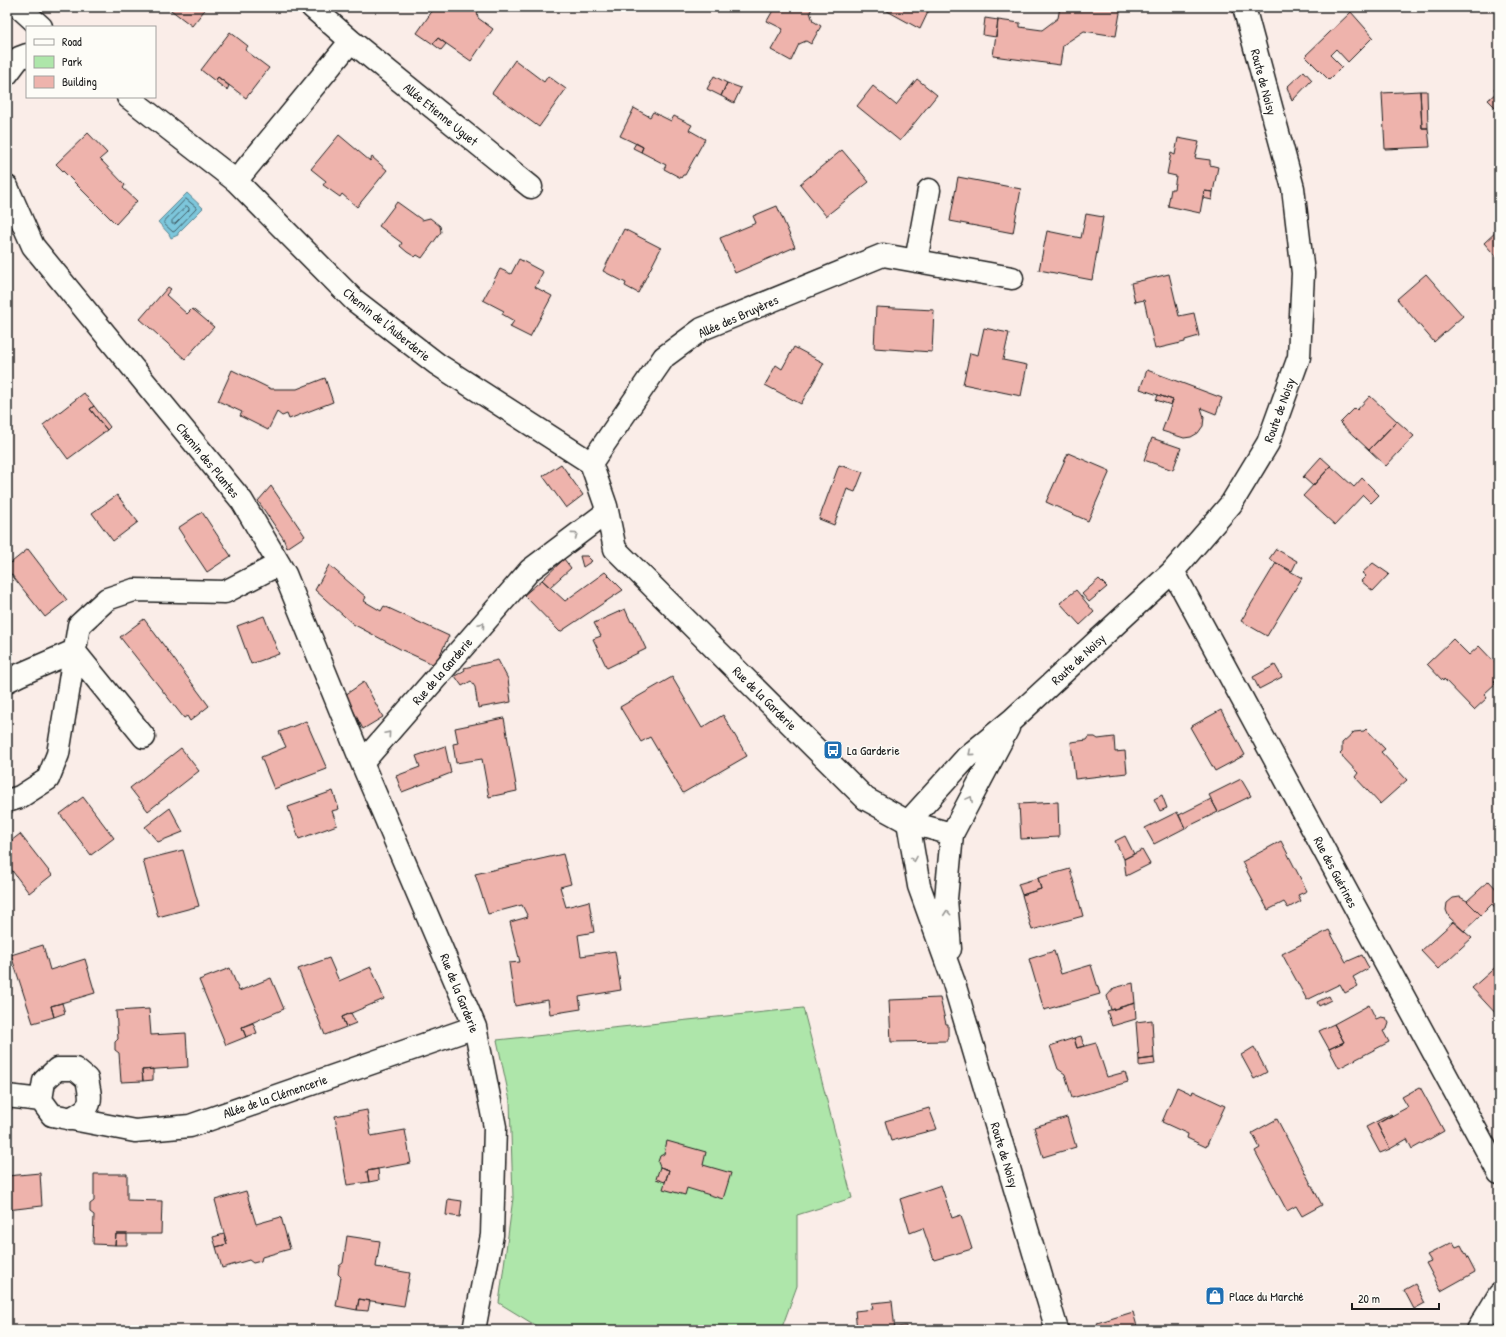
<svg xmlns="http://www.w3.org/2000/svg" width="1506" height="1337" font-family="'Patrick Hand',sans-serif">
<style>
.green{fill:#aee6aa;stroke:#658163}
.water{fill:#7dc7dc;stroke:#56838f}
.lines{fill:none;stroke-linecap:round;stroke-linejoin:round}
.shore{stroke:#436069;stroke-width:1}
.building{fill:#eeb3ac;stroke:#1c1c1c}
.street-casing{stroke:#1c1c1c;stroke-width:25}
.secondary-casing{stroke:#1c1c1c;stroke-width:25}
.street{stroke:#fdfcf7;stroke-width:22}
.secondary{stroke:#fdfcf7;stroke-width:22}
.oneway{stroke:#989794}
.labels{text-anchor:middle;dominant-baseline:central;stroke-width:3;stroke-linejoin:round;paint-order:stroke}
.street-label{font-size:13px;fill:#1c1c1c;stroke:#fdfcf7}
.poi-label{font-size:13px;fill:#1c1c1c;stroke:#fdfcf7;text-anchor:start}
</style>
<rect width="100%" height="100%" fill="#faede8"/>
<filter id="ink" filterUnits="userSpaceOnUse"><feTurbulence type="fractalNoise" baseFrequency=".025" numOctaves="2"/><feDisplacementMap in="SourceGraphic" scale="8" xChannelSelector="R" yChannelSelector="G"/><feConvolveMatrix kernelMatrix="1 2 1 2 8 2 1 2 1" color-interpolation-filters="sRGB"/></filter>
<g filter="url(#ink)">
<path class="green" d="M803 1008 852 1198 797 1215V1286L781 1330H543L499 1303 513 1198 510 1101 497 1040Z"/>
<path class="water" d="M187 193 203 208 178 233V235L171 238 169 234 158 222Z"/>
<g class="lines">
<path class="shore" d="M186 199 196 207V209L175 231 173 232 164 224V222Z
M187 206 189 208V210L175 224H172V221Z"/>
</g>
<path class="building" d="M167 7H207L192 26Z
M435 7H472L477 11 478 18 493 29 471 61 438 38 433 44 417 33Z
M775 7H813L810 12 813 21 821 26 811 44 806 41 799 44 791 61 771 50 783 29 767 21Z
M880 7H928L930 8 920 29Z
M1060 7H1121L1116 36 1084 31 1063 45 1060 65 993 56 998 20 1020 23V27L1042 30 1058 18Z
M1351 12 1373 37 1348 62 1336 49 1330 55 1342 67 1329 80 1305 56Z
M985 18 998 20 996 37 983 35Z
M230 32 248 46 245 50 269 68 246 98 218 77 215 81 201 70Z
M438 38 446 44 441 50 433 44Z
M515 60 544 82 548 76 566 89 539 127 492 93Z
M1304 71 1312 80 1292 101 1287 87Z
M714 76 727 83 721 96 707 89Z
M218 77 229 86 227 90 215 81Z
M917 79 937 95 900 141 857 106 873 86 896 105Z
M727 83 741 88 734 103 721 96Z
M1499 84V111L1488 100 1497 92 1494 89Z
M1420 91H1427L1428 128H1422Z
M1420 91 1422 128H1428L1430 147 1385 149 1382 93Z
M634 108 650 117 653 112 671 121 674 116 692 125 689 130 705 139 685 175H683L681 178 664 169 666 165 641 152 643 147 620 136Z
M88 133 107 153 100 159 125 185 123 188 137 201 116 224 56 164Z
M339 135 370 161 372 157 387 170 357 207 342 194 340 197 323 185 326 181 311 169Z
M1178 138 1199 142 1195 158 1210 160V165L1218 167 1213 192 1204 191 1200 213 1168 206 1171 189H1174L1176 176 1167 174 1171 153 1175 155Z
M636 143 643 147 641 152 633 148Z
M842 150 869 182 826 216 800 184Z
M958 177 1021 189 1013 233 950 221Z
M1204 191 1213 192 1212 200 1203 198Z
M397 202 422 220 430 218 440 226 441 232 422 258 417 255 415 257 407 252 400 246 402 243 379 226Z
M777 206 795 247 735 273 720 238 756 223 753 216Z
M1086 214 1103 217 1092 280 1039 270 1047 231 1081 238Z
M624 229 661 248 638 293 625 286 626 283 603 271Z
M1499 229V260L1484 243Z
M519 259 543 272 535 287 552 296 530 337 510 327 514 321 502 314 504 311 483 300 500 269 511 274Z
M1169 274 1179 316 1194 313 1199 336 1185 340V342L1155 349 1144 300 1135 302 1131 283Z
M1426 274 1463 316 1434 342 1397 299Z
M168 287 171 289 166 295 187 314 192 309 195 311 214 327 185 359 140 319Z
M876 307 934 310 932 352 874 348Z
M984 328 1009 333 1003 360 1027 365 1021 396 963 384 970 353 978 355Z
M794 347 824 363 801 404 765 385 776 365 782 369Z
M232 370 271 389H297L325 378 333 402 289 419 287 414 282 416 277 412 268 430 240 416 242 412 218 401Z
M1147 370 1222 398 1216 414 1201 408 1204 417 1203 426 1198 433 1191 437 1184 438 1162 431 1173 400 1140 389Z
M84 393 94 406 90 409 107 430 68 459 43 425Z
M1158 395 1173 400 1171 405 1156 400Z
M1370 396 1397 421 1369 450 1340 423 1355 408 1357 410Z
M94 406 110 427 107 430 90 409Z
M1397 421 1414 436 1386 466 1369 450Z
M1152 438 1181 448 1173 470 1144 460Z
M1068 453 1110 471 1088 521 1046 502Z
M1321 457 1331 466 1313 486 1303 477Z
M561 464 583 495 566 508 543 476Z
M839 465 863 472 855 492 847 489 834 525 819 519Z
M1331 466 1354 487 1362 478 1379 495 1371 503 1363 495 1335 525 1303 496Z
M271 486 305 536 287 548 283 538 258 501Z
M117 495 138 522 113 541 92 513Z
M202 512 231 556 207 572 178 528Z
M28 549 67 600 45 617 7 569V566Z
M1276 549 1297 561 1292 571 1269 559Z
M580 556H587L592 561 583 567Z
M564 559 571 568 550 587 542 580Z
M1276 563 1302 578 1267 636 1241 621Z
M1373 563 1389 574 1373 591 1361 581 1366 576 1362 573Z
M329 565 366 597 364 601 381 611 384 606 449 636 435 665 402 650 353 624 315 590Z
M605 572 623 590 560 632 524 595 542 580 565 601Z
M1099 579 1107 587 1089 602 1082 594Z
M1076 590 1094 612 1080 625 1060 603Z
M625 609 631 622 633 621 646 649 607 668 593 639 601 636 594 623Z
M264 616 279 654 251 664 237 626Z
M144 619 209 706 190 721 187 716 184 718 120 637Z
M1453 639 1469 655 1479 646 1499 667V676L1494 681 1496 683 1484 694 1487 698 1474 710 1444 679 1443 681 1427 664Z
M498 660 508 679 511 702 478 708 475 687 471 681 462 686 455 676 465 670 464 668Z
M1275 665 1282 677 1259 689 1253 677Z
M672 677 702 728 723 715 747 756 683 793 650 737 641 742 620 707Z
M364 682 383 717 363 729 345 695Z
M1221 710 1245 755 1215 771 1190 727Z
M504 718 517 791 489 797 482 759 456 763 453 744 458 743 455 728Z
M306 721 327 769 274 789 261 757 286 747 279 732Z
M1366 729 1385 749 1381 752 1407 780 1380 804 1355 777 1358 773 1340 754 1342 752V743L1354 732 1364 731Z
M1089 737H1095L1098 739 1114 737 1115 752 1125 751 1127 773 1075 779 1071 742 1087 740Z
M445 746 451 773 402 792 396 776 420 767 416 756Z
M181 748 199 771 148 811 130 788Z
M1241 779 1251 796 1218 812 1209 795Z
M333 791 339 809 332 811 337 825 299 839 288 807Z
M1162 795 1167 808 1160 811 1154 799Z
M83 797 114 838 91 855 60 814Z
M1211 799 1218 812 1185 828 1179 815Z
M1058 802 1059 837 1021 839 1019 804Z
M170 808 183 832 158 842 145 827Z
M1177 812 1185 828 1154 844 1145 828Z
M20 834 52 875 29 893 7 864V844Z
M1125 836 1134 854 1124 859 1115 841Z
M1281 841 1307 891 1298 895 1301 901 1288 908 1284 902 1268 910 1242 862Z
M183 850 199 906 158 917 143 860Z
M1142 850 1150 864 1126 876 1124 859Z
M563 854 571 884 560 887 566 907 589 901 594 932 578 935 581 956 615 951 621 990 579 997 581 1009 550 1014 548 1000 515 1006 509 963 520 962 510 922 528 917 522 905 488 914 475 874Z
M1070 869 1083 916 1032 930 1022 895 1041 889 1038 878Z
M1038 878 1041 889 1022 895 1018 884Z
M1489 881 1499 892V912L1492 904 1481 915 1467 901Z
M1460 897 1467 901 1481 915 1464 931 1449 917 1446 910 1447 903 1453 898Z
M1453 922 1472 938 1438 969 1421 951Z
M1329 930 1346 962 1362 955 1369 968 1353 977 1358 986 1345 993 1340 984 1307 1000 1282 954Z
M43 945 50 970 85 959 95 993 51 1006 54 1017 33 1023 11 955Z
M1054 951 1061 974 1091 965 1100 994 1044 1010 1029 959Z
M329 958 339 981 371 967 384 999 342 1017 346 1027 325 1035 298 969Z
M1499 964V1017L1472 988Z
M230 968 239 991 271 978 284 1009 242 1027 246 1037 226 1045 199 980Z
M1133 983 1135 1003 1111 1010 1107 996 1114 988Z
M1329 996 1331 1000 1319 1006 1317 1002Z
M940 998 946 1024H948V1038H947V1041L891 1042 889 1000Z
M62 1003 65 1013 54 1017 51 1006Z
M1135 1003 1136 1019 1112 1026 1107 1011Z
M1369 1005 1376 1019 1381 1017 1386 1018 1389 1023 1387 1029 1383 1031 1389 1042 1339 1068 1329 1049 1344 1042 1334 1024Z
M149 1009 151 1035 186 1033 188 1067 142 1070 143 1081 121 1082 119 1053 115 1050V1042L118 1039 116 1011Z
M351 1013 356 1023 346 1027 342 1017Z
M1152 1020 1154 1058 1139 1060 1136 1022Z
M253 1023 257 1033 246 1037 242 1027Z
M1334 1024 1344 1042 1329 1049 1319 1031Z
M1081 1036 1084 1046 1077 1048 1074 1038Z
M1074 1038 1077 1048 1096 1043 1107 1077 1125 1072 1128 1082 1072 1098 1065 1074 1058 1069 1050 1046Z
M1254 1047 1267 1072 1254 1079 1241 1055Z
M1154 1058 1155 1064 1139 1066V1060Z
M153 1069V1080L143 1081 142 1070Z
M1177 1087 1192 1094 1193 1091 1225 1106 1206 1147 1187 1138 1188 1134 1162 1122Z
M1420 1087 1444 1131 1412 1149 1407 1139 1390 1149 1377 1124 1408 1107 1402 1097Z
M929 1108 937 1129 891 1141 885 1121Z
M367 1110 371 1136 405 1130 411 1163 367 1171 369 1182 347 1185 335 1116Z
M1391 1114 1392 1115 1377 1124 1390 1149 1380 1153 1366 1127Z
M1067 1117 1076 1147 1043 1157 1034 1127Z
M1277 1119 1322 1205 1302 1216 1296 1206 1287 1211 1255 1151 1260 1148 1252 1133Z
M667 1141 706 1152 703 1165 731 1173 723 1199 687 1188 685 1195 663 1189 669 1170 660 1167 658 1162 660 1156 664 1154Z
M660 1167 669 1170 665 1182 656 1179Z
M378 1169 379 1180 369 1182 367 1171Z
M40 1173 42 1206 7 1210V1176Z
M94 1174H127V1200L162 1201 161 1234H116L115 1245 93 1244 94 1215 90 1212V1204L94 1201Z
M941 1185 952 1218 961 1215 972 1249 934 1260 923 1228 910 1233 900 1199Z
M246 1191 256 1224 281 1217 290 1249 262 1257 261 1261 253 1263 249 1260 222 1268 216 1247 227 1244 215 1200Z
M448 1199 462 1201 460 1217 446 1215Z
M116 1234H127V1245H115Z
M224 1234 227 1244 216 1247 213 1237Z
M347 1236 380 1241 376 1267 410 1273 404 1306 359 1299 357 1310 336 1306 341 1277 338 1274 339 1266 343 1263Z
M1453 1242 1456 1247 1461 1245 1475 1272 1441 1291 1426 1263 1431 1261 1427 1255Z
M1415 1284 1425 1303 1414 1309 1404 1290Z
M359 1299 370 1301 368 1311 357 1310Z
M892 1301 895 1330H857L855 1311 873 1309 872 1303Z
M1133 1312 1138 1330H1100L1097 1323Z
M906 1326V1330H895V1327Z"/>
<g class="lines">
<defs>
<path id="street" d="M19 7 41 27
M312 7 351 41 531 187
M7 74 19 58 27 55
M128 97 236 181 354 300 437 364 591 463 606 506 615 549 866 799 908 822 952 834
M236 181 351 41
M7 187 33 246 242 501 285 574 362 763 475 1027 495 1127 492 1235 474 1330
M916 261 929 190
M591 463 664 357 702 329 883 255 1012 278
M1173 571 1499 1173
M7 681 19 675 74 651 144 737
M362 763 530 570 607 512
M7 801 20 797 48 779 58 754 79 625 107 599 134 590 225 592 279 564
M7 1096 41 1100
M70 1119C93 1107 92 1103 87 1079L75 1069H57L44 1081 41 1100 52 1115 135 1131 190 1126 475 1027
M1478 1330 1499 1295"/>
<path id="secondary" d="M950 949 946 899 952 834 1008 728
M1057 1330 953 980 919 886 908 822 967 757 1012 720 1173 571 1231 504 1268 443 1299 357 1303 273 1293 188 1244 7"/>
</defs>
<use href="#street" class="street-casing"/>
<use href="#secondary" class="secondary-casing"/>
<use href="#street" class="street"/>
<use href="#secondary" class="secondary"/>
</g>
<defs><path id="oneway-chevron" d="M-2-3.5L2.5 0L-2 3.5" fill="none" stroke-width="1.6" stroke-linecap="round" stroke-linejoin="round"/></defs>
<g class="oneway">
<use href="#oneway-chevron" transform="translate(575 535) rotate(-37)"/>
<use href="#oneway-chevron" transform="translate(482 625) rotate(-49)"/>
<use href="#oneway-chevron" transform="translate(388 734) rotate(-49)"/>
<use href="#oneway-chevron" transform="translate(971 753) rotate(140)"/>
<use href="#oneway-chevron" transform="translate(970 799) rotate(-62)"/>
<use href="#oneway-chevron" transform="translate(914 859) rotate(80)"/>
<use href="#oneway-chevron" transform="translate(947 913) rotate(-95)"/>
</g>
</g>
<defs>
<symbol id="bus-square" viewBox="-11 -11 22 22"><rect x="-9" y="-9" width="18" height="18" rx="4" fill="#1f6fb2" stroke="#fdfcf7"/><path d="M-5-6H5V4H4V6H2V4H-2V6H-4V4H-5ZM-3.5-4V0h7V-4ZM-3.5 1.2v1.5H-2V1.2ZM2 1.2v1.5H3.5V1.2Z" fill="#fff"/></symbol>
<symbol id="shop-square" viewBox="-11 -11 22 22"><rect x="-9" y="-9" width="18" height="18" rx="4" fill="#1f6fb2" stroke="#fdfcf7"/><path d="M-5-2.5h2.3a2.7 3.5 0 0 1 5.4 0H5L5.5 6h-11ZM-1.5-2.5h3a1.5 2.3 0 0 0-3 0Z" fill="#fff"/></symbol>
</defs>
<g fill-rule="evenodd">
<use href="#bus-square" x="822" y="739" width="22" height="22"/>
<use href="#shop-square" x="1204" y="1285" width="22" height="22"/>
</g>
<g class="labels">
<g class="street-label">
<text transform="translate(1264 82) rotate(75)">Route de Noisy</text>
<text transform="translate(441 114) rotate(39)">Allée Etienne Uguet</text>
<text transform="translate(738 316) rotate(-24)">Allée des Bruyères</text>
<text transform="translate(387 324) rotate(39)">Chemin de l'Auberderie</text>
<text transform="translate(1279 410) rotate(-70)">Route de Noisy</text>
<text transform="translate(208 460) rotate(51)">Chemin des Plantes</text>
<text transform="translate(1078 659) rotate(-43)">Route de Noisy</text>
<text transform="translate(442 671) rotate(-49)">Rue de la Garderie</text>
<text transform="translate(765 698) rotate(45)">Rue de la Garderie</text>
<text transform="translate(1336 872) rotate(62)">Rue des Guérines</text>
<text transform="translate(460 993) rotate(68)">Rue de la Garderie</text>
<text transform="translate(275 1096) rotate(-19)">Allée de la Clémencerie</text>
<text transform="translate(1005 1155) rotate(73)">Route de Noisy</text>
</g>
<g class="poi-label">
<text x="847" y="750">La Garderie</text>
<text x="1229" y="1296">Place du Marché</text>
</g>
</g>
<rect width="1506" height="1337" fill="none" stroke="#fdfcf7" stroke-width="24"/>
<rect x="12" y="12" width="1482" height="1313" fill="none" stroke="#1c1c1c" stroke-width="1.5" filter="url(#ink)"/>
<rect x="26" y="26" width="130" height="72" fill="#fdfcf7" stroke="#a3a29f"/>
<rect x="34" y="39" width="20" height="6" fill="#fdfcf7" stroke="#a3a29f"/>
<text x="62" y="46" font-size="12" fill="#1c1c1c">Road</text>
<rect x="34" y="56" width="20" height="12" fill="#aee6aa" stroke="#a3a29f"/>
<text x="62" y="66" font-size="12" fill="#1c1c1c">Park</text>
<rect x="34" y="76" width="20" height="12" fill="#eeb3ac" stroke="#a3a29f"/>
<text x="62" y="86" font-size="12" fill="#1c1c1c">Building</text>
<path d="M1352 1303v6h87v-6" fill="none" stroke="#1c1c1c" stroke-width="2"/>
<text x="1358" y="1303" font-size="12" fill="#1c1c1c" stroke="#fdfcf7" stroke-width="3" paint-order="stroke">20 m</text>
</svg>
